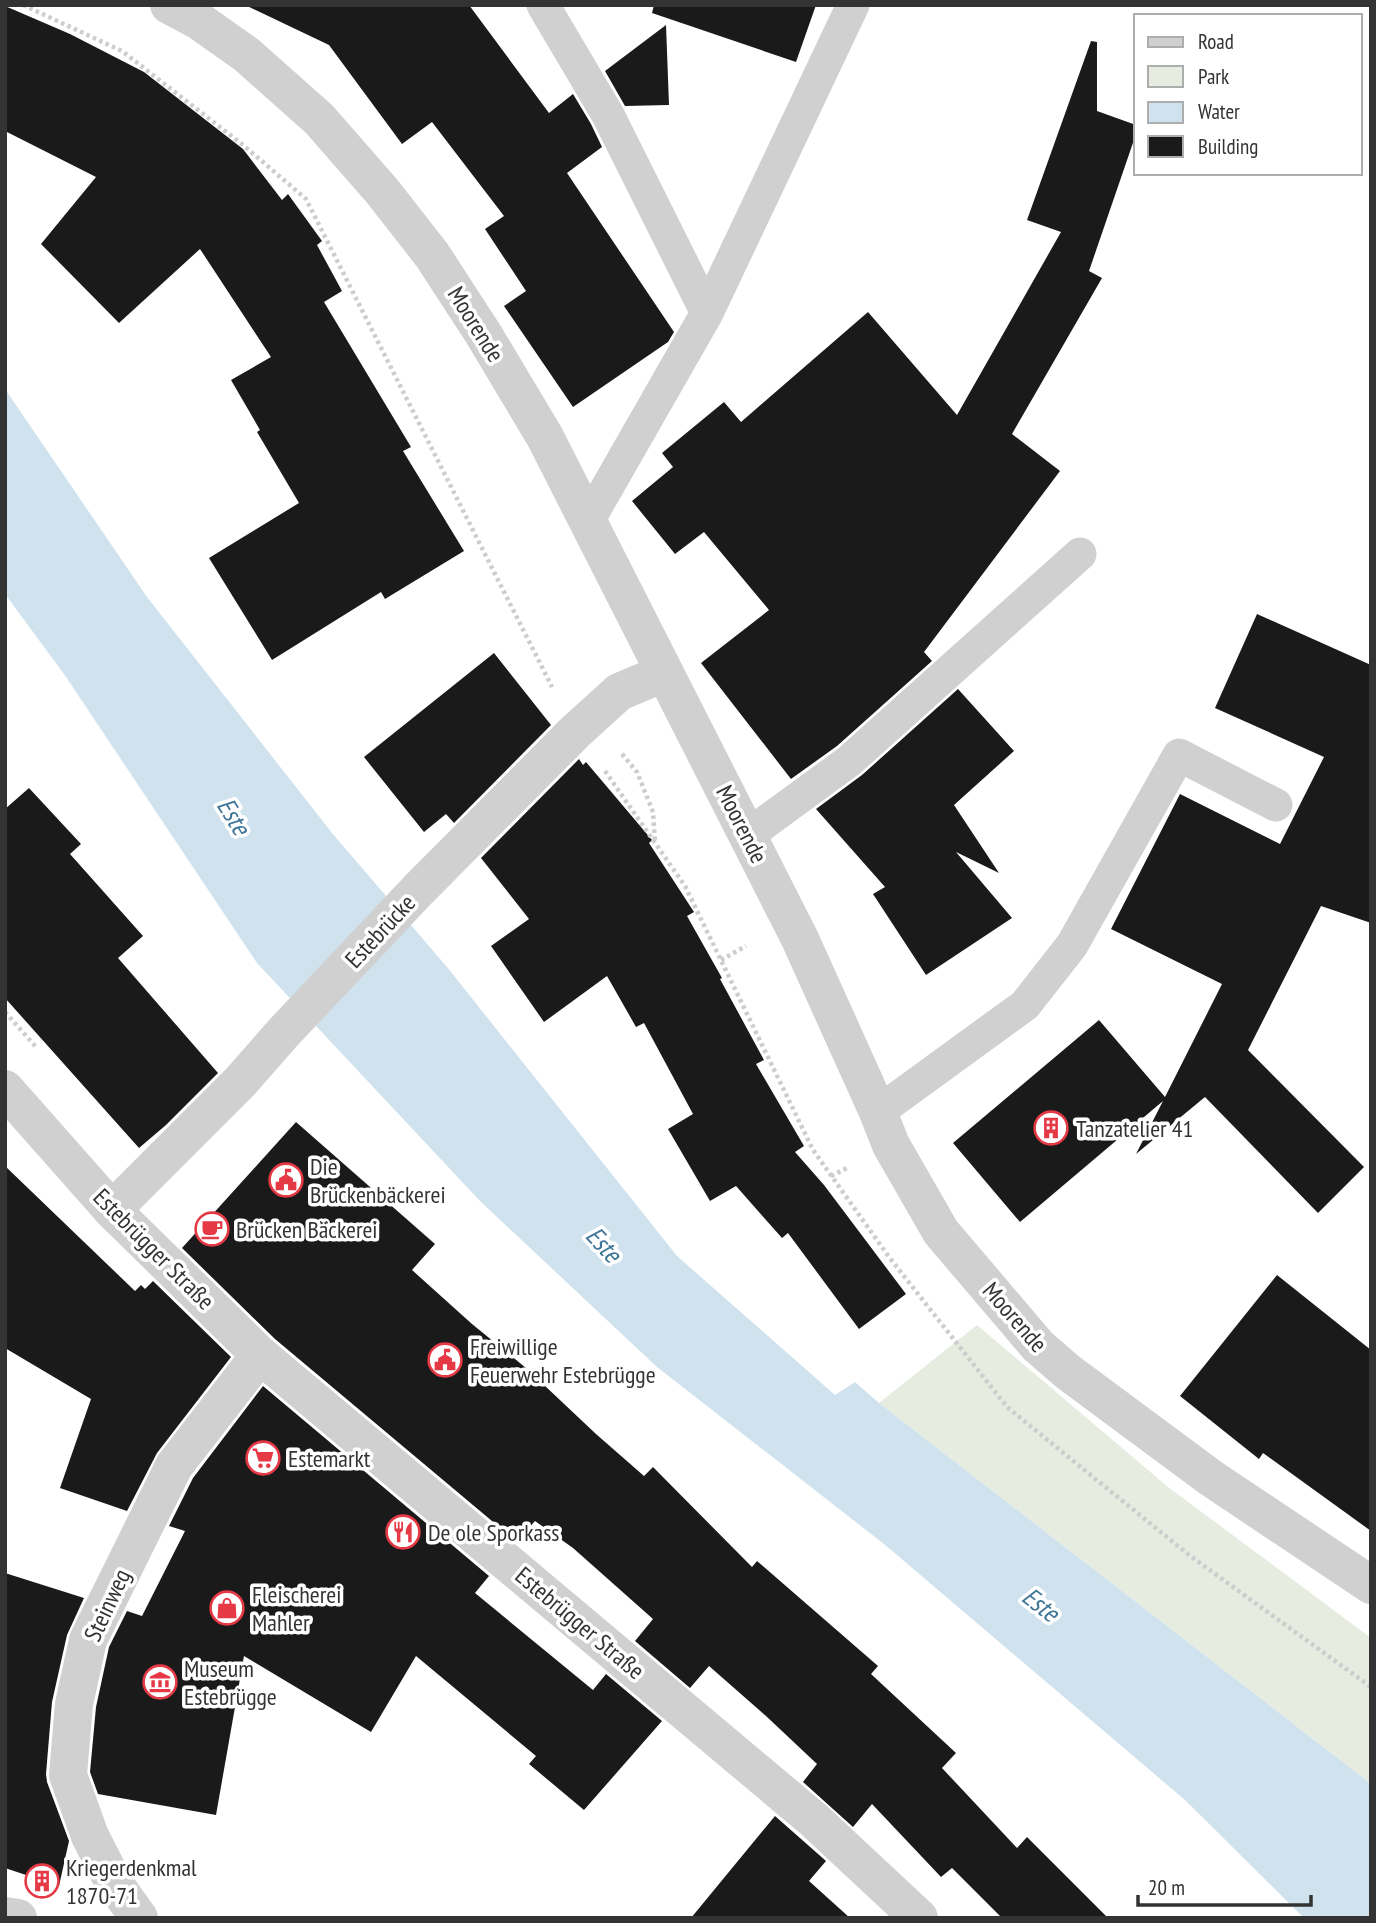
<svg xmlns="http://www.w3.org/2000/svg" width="1376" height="1923" font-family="'PT Sans Narrow',sans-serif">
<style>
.green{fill:#e6ecdf}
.water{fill:#cfe2ee}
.building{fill:#1a1a1a}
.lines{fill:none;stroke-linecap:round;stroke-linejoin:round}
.path{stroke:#cdcdcd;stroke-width:4.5;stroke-dasharray:3.5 3.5;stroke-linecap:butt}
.service{stroke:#d0d0d0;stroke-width:33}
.minor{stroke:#d0d0d0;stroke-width:38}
.tertiary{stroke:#d0d0d0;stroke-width:38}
.labels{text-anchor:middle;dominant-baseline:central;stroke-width:7;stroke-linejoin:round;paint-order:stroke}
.street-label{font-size:24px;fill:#333;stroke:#fff}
.poi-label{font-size:24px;fill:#333;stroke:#fff;text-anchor:start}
.water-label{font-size:26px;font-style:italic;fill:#3f7597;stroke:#fff}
</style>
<rect width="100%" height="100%" fill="#fff"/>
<path class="green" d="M977 1325 1168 1487 1371 1638V1784L879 1403Z"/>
<path class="water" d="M5 389 147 597 332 833 447 967 677 1256 835 1395 855 1382 879 1403 1371 1784V1918H1304L1185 1800 884 1544 657 1367 480 1201 257 963 64 674 5 594Z"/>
<path class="building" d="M245 5H469L549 113 573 94 591 124 602 147 567 173 674 332 668 342 573 407 504 306 526 291 485 229 504 216 432 122 402 144 329 45Z
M654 5H816L796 62 652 13Z
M5 6 70 34 144 72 243 149 282 200 288 194 322 241 317 245 342 291 324 302 411 447 403 451 464 551 385 599 381 592 272 660 209 558 299 503 257 432 260 430 231 380 271 357 200 249 119 323 41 244 96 177 5 131Z
M666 25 669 105 625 106 605 71Z
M1091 41 1097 42V111L1136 125V134L1089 271 1102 278 1012 434 1060 471 924 652 932 661 837 746 791 779 701 663 769 610 704 532 675 554 632 501 673 467 662 453 724 402 741 422 868 312 957 415 1061 232 1027 220Z
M1257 614 1371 665V923L1321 906 1248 1050 1364 1167 1318 1213 1205 1097 1136 1154 1163 1101 1020 1222 953 1143 1099 1020 1165 1097 1222 984 1111 929 1180 794 1280 844 1324 757 1215 708Z
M494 653 551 725 454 823 446 814 424 832 364 757Z
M958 689 1014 751 954 805 999 873 956 852 1012 918 926 975 873 894 885 887 816 809 862 775Z
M579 759 583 765 586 762 652 840 649 843 694 912 687 916 722 978 720 979 764 1060 756 1064 804 1146 795 1152 824 1185 906 1294 859 1329 788 1233 782 1238 736 1186 710 1201 668 1129 693 1114 644 1023 636 1027 607 976 544 1022 491 946 529 919 481 858Z
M29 788 81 844 70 854 143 936 118 958 218 1073 166 1125 139 1148 5 998V809Z
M296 1122 435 1244 412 1270 472 1324 526 1368 596 1434 644 1476 653 1467 752 1567 757 1561 878 1666 871 1674 956 1753 942 1768 1017 1848 1027 1837 1108 1918H1002L952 1868 941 1877 872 1804 853 1827 803 1782 817 1764 766 1716 709 1666 690 1688 635 1641 653 1619 573 1548 535 1521 517 1542 275 1339 182 1248Z
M5 1166 135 1291 141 1285 145 1289 153 1281 231 1357 157 1453 127 1511 60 1488 91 1399 5 1348Z
M1277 1275 1371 1350V1531L1263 1453 1259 1459 1180 1396Z
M263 1386 489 1576 475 1593 593 1690 606 1674 662 1721 584 1810 529 1764 536 1756 416 1656 371 1732 244 1656 216 1815 98 1794 90 1772 96 1707 109 1647 127 1611 142 1616 185 1531 169 1526 193 1478Z
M5 1573 84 1598 67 1635 52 1702 46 1774 47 1782 69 1841 59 1886 5 1868Z
M775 1816 826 1861 809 1881 850 1918H691Z"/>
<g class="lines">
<path class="path" d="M23 5 122 51 243 145 306 199 552 687
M622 754 637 772 653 812 655 842
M605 771 685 886 813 1150 889 1257 1007 1407 1189 1555 1371 1687
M721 960 746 946
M5 1012 37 1048
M831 1176 847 1168"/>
<path class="service" d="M543 5 608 115 707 313
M588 521 707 313 853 5
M748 835 849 761 1080 554
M878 1112 1025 1005 1072 945 1179 755 1276 805"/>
<path class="minor" d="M5 1089 112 1210 260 1355 814 1820 919 1918
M112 1210 241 1081 283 1033 418 890 575 732 619 692 664 673
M5 1916 18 1918
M139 1918 114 1883 90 1836 68 1775 74 1704 88 1640 174 1466 260 1355"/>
<path class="tertiary" d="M169 5 199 21 247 55 319 119 382 191 432 255 484 335 545 437 800 939 878 1112 891 1145 941 1232 1038 1346 1068 1372 1211 1478 1371 1585"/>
</g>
<defs>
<symbol id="building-ring" viewBox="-11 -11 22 22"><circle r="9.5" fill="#fff" stroke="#e63946" stroke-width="1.5"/><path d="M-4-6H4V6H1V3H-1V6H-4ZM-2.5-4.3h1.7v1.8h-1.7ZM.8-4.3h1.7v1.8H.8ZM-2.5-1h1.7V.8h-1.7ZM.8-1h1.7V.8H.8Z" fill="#e63946"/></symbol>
<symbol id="civic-ring" viewBox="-11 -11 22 22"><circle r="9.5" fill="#fff" stroke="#e63946" stroke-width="1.5"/><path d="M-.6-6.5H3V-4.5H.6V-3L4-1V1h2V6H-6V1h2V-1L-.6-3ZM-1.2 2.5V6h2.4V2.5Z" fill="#e63946"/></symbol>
<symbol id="cafe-ring" viewBox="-11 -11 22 22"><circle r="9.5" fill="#fff" stroke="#e63946" stroke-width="1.5"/><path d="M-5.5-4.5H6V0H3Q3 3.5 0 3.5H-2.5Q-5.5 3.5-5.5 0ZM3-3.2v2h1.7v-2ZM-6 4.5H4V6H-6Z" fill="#e63946"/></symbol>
<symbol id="supermarket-ring" viewBox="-11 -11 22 22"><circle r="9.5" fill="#fff" stroke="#e63946" stroke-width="1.5"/><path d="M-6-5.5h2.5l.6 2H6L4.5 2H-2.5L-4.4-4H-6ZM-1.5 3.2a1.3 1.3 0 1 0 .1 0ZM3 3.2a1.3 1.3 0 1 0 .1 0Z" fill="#e63946"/></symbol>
<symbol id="restaurant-ring" viewBox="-11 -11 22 22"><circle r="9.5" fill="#fff" stroke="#e63946" stroke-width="1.5"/><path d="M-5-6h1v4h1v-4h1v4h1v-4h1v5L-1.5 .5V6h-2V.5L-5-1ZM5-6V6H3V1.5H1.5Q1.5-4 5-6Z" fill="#e63946"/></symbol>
<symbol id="shop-ring" viewBox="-11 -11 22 22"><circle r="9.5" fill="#fff" stroke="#e63946" stroke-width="1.5"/><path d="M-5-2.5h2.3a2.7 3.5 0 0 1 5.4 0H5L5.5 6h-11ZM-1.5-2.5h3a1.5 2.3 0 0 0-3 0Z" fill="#e63946"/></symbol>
<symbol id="museum-ring" viewBox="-11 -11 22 22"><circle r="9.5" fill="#fff" stroke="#e63946" stroke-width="1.5"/><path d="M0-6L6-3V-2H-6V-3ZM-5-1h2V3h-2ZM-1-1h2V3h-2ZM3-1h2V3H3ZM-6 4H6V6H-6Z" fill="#e63946"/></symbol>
</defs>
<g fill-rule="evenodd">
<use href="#building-ring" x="1032" y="1109" width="38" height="38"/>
<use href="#civic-ring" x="267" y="1161" width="38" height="38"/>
<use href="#cafe-ring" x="193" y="1210" width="38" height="38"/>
<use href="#civic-ring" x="426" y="1341" width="38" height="38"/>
<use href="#supermarket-ring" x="244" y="1439" width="38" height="38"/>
<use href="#restaurant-ring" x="384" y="1513" width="38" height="38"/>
<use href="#shop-ring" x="208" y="1589" width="38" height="38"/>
<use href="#museum-ring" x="141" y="1663" width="38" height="38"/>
<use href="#building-ring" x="23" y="1862" width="38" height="38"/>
</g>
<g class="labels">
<g class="street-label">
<text transform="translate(476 324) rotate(58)">Moorende</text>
<text transform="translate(742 824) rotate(63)">Moorende</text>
<text transform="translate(380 931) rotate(-47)">Estebrücke</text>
<text transform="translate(154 1249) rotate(45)">Estebrügger Straße</text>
<text transform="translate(1015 1317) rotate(49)">Moorende</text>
<text transform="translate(107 1605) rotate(-65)">Steinweg</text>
<text transform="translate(580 1623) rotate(40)">Estebrügger Straße</text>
</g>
<g class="poi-label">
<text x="1076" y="1128">Tanzatelier 41</text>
<text x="310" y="1166">Die<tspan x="310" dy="28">Brückenbäckerei</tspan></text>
<text x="236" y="1229">Brücken Bäckerei</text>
<text x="470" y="1346">Freiwillige<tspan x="470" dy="28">Feuerwehr Estebrügge</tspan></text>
<text x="288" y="1458">Estemarkt</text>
<text x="428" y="1532">De ole Sporkass</text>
<text x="252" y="1594">Fleischerei<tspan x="252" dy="28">Mahler</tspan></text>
<text x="184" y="1668">Museum<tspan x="184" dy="28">Estebrügge</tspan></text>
<text x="66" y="1867">Kriegerdenkmal<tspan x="66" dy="28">1870-71</tspan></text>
</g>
<g class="water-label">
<text transform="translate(234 816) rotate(58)">Este</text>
<text transform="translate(604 1244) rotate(47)">Este</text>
<text transform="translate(1041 1604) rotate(38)">Este</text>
</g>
</g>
<rect width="1376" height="1923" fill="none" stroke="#333333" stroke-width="14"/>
<rect x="1134" y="14" width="228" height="161" fill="#ffffff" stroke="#adadad" stroke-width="2"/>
<rect x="1148" y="37" width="35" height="10" fill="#d0d0d0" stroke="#adadad" stroke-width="2"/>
<text x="1198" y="49" font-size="21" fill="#333333">Road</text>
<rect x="1148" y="66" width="35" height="21" fill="#e6ecdf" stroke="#adadad" stroke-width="2"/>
<text x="1198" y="84" font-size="21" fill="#333333">Park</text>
<rect x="1148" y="102" width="35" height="21" fill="#cfe2ee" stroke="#adadad" stroke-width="2"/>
<text x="1198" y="119" font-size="21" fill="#333333">Water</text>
<rect x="1148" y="136" width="35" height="21" fill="#1a1a1a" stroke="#adadad" stroke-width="2"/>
<text x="1198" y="154" font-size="21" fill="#333333">Building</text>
<path d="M1138 1895v10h173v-10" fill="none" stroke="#333333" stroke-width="3.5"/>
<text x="1148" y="1895" font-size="21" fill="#333333" stroke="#ffffff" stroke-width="5" paint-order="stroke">20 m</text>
</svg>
